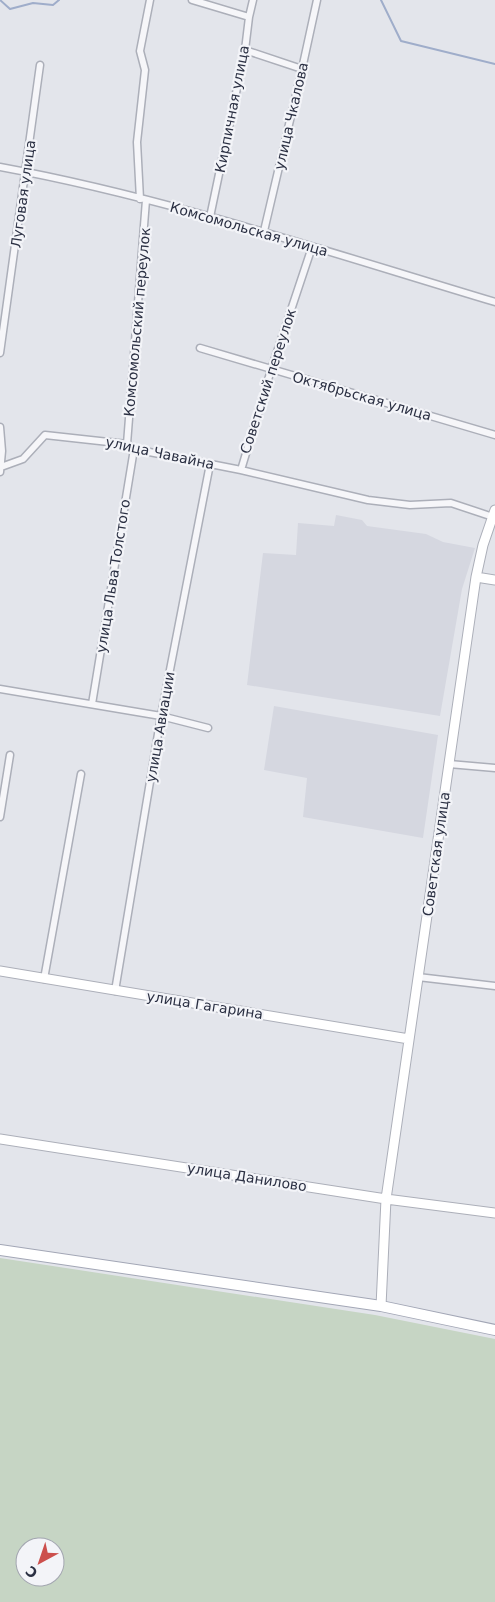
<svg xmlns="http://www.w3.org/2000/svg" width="495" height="1602" font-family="'DejaVu Sans',sans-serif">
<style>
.built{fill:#d5d7e0}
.green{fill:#c6d5c4;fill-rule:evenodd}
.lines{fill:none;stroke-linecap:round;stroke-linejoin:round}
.stream{stroke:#9fadca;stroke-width:2}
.street-casing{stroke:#acafb9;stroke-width:9}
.secondary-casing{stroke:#acafb9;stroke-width:11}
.primary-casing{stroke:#a3a7b6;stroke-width:12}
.street{stroke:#f6f6f9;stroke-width:6}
.secondary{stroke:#fff;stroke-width:9}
.primary{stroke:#fff;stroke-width:10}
.labels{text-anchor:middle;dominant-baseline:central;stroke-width:4.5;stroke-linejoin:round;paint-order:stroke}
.street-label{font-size:14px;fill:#2b3043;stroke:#f3f4f8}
</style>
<rect width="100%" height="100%" fill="#e3e5eb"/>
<path class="built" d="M336 515 362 520 367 526 426 534 443 542 475 548 462 589 440 716 247 685 263 553 296 555 298 523 334 526Z
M274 706 438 735 423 838 303 817 307 778 264 770Z"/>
<path class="green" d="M0 1258 375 1315 495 1339V1602H0ZM25 1547H55V1577H25Z"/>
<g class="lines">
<path class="stream" d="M0 0 10 9 33 3 53 5 59 0
M381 0 401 41 495 64"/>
<defs>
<path id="street" d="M192 0 249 17
M245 50 302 69
M0 167C168 198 331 253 495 302
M140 199 137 142 145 70 140 51 150 0
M210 217 245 50 249 17 253 0
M264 231 302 69 317 0
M200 348 495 435
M0 353 40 65
M0 427 2 451 0 472
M127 444 146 200
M1 467 23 459 45 435 127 444 134 449 241 470 368 500 410 505 451 503 493 517
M241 470 271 370 312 247
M0 689 161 716 208 728
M92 704 134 449
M449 764 495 768
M0 817 10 755
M418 977 495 986
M44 979 81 774
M115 991 161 716 210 464"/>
<path id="secondary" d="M476 577 495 580
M0 971 409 1039
M0 1139 386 1199 495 1213
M381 1306 386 1199 476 577 483 545 495 510"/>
<path id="primary" d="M0 1250 381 1306 495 1330"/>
</defs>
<use href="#street" class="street-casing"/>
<use href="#secondary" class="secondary-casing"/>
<use href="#primary" class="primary-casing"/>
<use href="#street" class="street"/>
<use href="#secondary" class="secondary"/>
<use href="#primary" class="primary"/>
</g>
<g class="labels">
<g class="street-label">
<text transform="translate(232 109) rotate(-79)">Кирпичная улица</text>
<text transform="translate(291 116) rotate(-77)">улица Чкалова</text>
<text transform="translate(23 194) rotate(-82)">Луговая улица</text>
<text transform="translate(249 229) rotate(16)">Комсомольская улица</text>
<text transform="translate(137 322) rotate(-85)">Комсомольский переулок</text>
<text transform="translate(268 381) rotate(-72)">Советский переулок</text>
<text transform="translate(362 396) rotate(16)">Октябрьская улица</text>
<text transform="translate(160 453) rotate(12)">улица Чавайна</text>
<text transform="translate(113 576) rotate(-81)">улица Льва Толстого</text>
<text transform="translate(160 727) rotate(-80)">улица Авиации</text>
<text transform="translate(436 854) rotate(-82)">Советская улица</text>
<text transform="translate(205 1005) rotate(9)">улица Гагарина</text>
<text transform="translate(247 1177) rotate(9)">улица Данилово</text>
</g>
</g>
<g transform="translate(40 1562) rotate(220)"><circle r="24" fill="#f3f4f8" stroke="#a3a6b0"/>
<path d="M0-4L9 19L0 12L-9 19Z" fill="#cc4f4c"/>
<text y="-8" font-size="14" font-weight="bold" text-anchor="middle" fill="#2b3043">С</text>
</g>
</svg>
